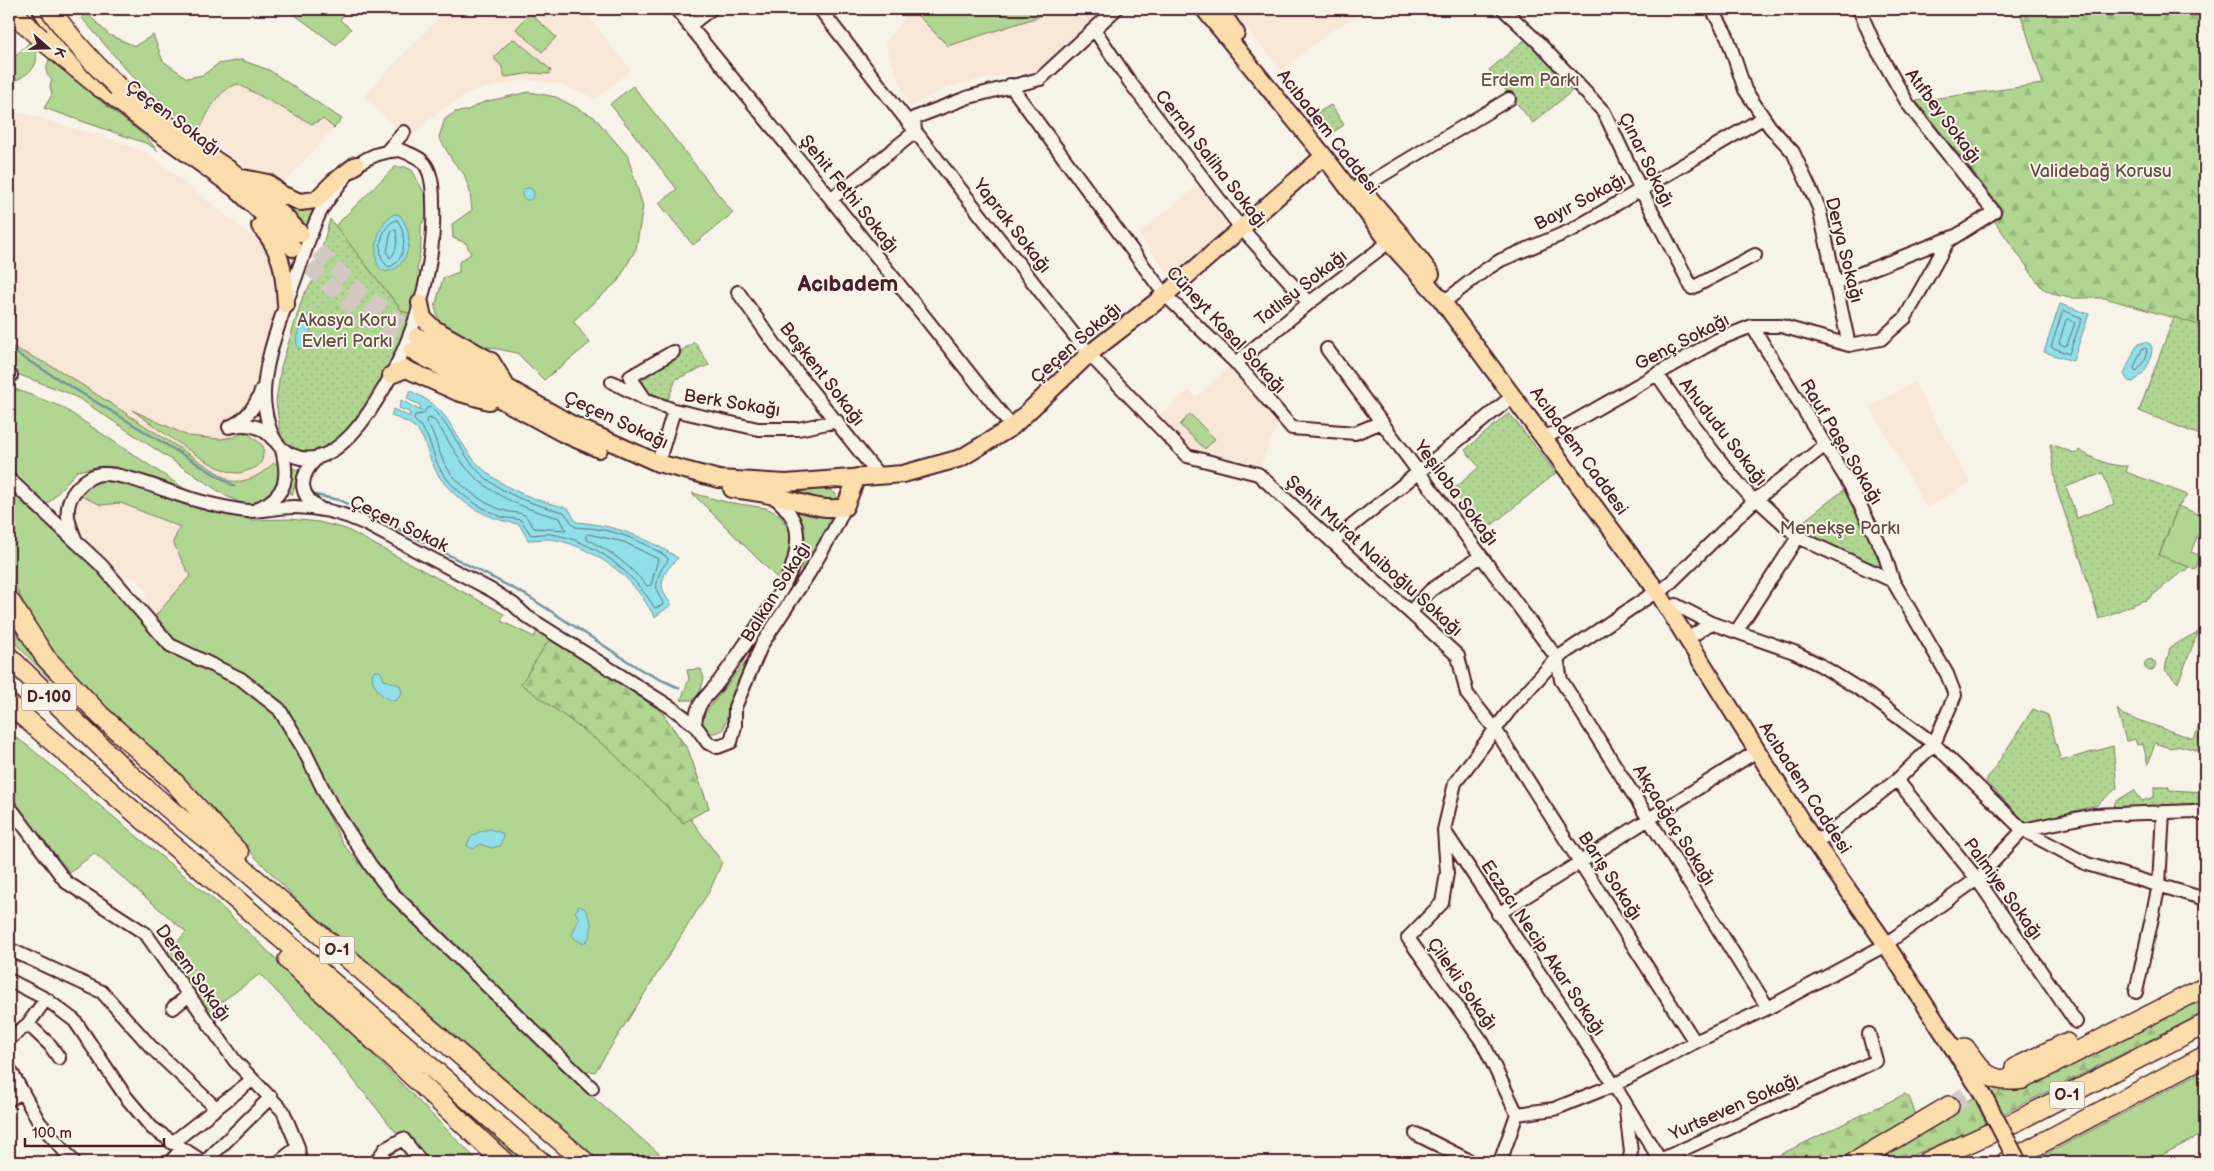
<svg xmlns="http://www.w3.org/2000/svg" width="2214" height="1171" font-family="'Balsamiq Sans',sans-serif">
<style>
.built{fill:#f8e7d6}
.grass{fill:#b0d692;stroke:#7d7a5e}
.forest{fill:url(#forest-firs);stroke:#7d7a5e}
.park{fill:url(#park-dots);stroke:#7d7a5e;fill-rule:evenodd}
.water{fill:#8fe0e8;stroke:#73939c}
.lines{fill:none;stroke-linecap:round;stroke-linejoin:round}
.shore{stroke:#666c77;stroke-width:1}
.stream{stroke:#73939c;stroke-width:2.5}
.major-tunnel{stroke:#d4c9c2;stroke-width:16;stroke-dasharray:16 8;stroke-linecap:butt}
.highway-tunnel{stroke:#d4c9c2;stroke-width:19;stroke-dasharray:19 9;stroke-linecap:butt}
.minor-casing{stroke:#4a1f2b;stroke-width:16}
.major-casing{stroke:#4a1f2b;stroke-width:20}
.highway-casing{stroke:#4a1f2b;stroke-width:22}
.minor{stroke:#f7f3e8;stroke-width:12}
.major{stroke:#faddab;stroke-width:16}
.highway{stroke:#faddab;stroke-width:19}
.major-bridge-casing{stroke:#4a1f2b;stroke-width:20;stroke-linecap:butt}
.highway-bridge-casing{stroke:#4a1f2b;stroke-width:22;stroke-linecap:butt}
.major-bridge{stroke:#faddab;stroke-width:16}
.highway-bridge{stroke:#faddab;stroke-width:19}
.labels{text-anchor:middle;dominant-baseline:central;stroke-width:4;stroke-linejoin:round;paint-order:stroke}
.shield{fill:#f7f3e8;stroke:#7e5f64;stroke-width:1}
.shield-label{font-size:16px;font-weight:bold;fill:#4a1f2b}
.park-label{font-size:18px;fill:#644d45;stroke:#f7f3e8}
.street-label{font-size:18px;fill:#4a1f2b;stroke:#f7f3e8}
.district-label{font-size:22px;font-weight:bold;fill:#4a1f2b;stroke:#f7f3e8}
</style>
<defs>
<pattern id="forest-firs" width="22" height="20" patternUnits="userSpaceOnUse" patternTransform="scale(1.25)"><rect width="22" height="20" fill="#b0d692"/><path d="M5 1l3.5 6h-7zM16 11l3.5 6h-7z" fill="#99b77e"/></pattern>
<pattern id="park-dots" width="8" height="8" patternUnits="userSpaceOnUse" patternTransform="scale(1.25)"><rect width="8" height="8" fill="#b0d692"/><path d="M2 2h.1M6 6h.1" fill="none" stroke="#99b77e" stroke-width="1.8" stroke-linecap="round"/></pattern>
</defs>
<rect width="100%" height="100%" fill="#f7f3e8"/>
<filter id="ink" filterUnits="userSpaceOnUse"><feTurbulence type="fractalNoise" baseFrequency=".02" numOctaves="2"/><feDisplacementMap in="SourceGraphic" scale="10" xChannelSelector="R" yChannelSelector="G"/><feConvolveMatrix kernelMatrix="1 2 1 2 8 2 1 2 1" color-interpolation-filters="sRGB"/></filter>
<g filter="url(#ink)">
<path class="built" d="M447 9H582L631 70 596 99 560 84 524 80 473 91 437 113 410 139 401 129 394 126 364 96Z
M911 9H1106L1034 73 1007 74 948 87 909 107 885 43Z
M1232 9H1369L1329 32 1281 71Z
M238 84 311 124 323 119 334 128 282 185 253 172 199 133 216 99 229 86Z
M22 113 101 136 146 152 270 250 282 303 261 437 279 465 226 496 83 401 68 393 9 371V116Z
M1201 183 1237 229 1172 279 1138 234Z
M1231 365 1279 420 1261 465 1187 448 1159 416 1189 390 1196 397Z
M1914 382 1970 483 1927 508 1870 407Z
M81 496 101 505 120 503 180 527 186 569 192 575 156 615 146 606V590L136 579 120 575 78 535 74 516Z"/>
<path class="grass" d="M287 9H337L344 14 340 20 351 29 336 45Z
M911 9H1048L1038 17 948 46Z
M85 11 109 35 135 46 153 35 163 61 187 78 203 75 218 64 241 60 269 70 342 119 334 128 323 119 312 124 238 84C216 90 208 114 198 133L130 74 82 18Z
M530 13 556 37 542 52 516 29Z
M512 39 516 40 550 69 551 71 549 74 533 73 505 77 501 65 495 60V56Z
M32 40C44 67 30 73 9 84V62Z
M50 57 79 84 147 138 158 151 148 144 44 108 52 95 50 86 52 80C43 74 47 66 50 57Z
M633 86 733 213 693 245 659 203 677 189 610 104Z
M529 92 556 97 594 117 627 155 643 206 636 249 618 281 573 321 590 343 544 380 517 353 473 344 439 322 435 307 443 278 459 272V262L471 254 466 243 453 238 452 224 472 210 470 192 464 174 452 160 439 137 445 119 455 112 466 111 484 102Z
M395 167H405L412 170 429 202 427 216 421 225V244L417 270 422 275 411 314 402 311 335 226Z
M319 204 306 226 289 207 290 205Z
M9 345 59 370 230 481C249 483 260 475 274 463L279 465 281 476 275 491 255 504 246 505 226 496 83 401 68 393 9 371Z
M9 389H15L62 407 191 493 116 467 103 466 77 471 45 507 9 475Z
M132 410 188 436 220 439 234 437 242 433 249 434 263 446C264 458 262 467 249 470 246 471 241 473 238 473 214 473 154 425 132 410Z
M1190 414 1215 439 1205 449 1180 425Z
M288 467 299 470 292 496 287 484Z
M103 480 116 481 252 520 290 519 319 522 346 529 504 614 501 621 534 637 538 630 661 711 688 750 709 808 690 818 722 862 710 890 595 1072 590 1071 587 1073 388 878 334 800 324 778 244 674 174 640 156 615 191 575 186 569 173 542 180 527 121 503 101 505 81 496 89 487Z
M739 486 830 490 836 494 835 506Z
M9 491 98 569 167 652 239 685 277 714 343 844 390 900 577 1084 669 1162H602L298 901 166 765 87 693 37 629 9 574Z
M692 493 726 502 766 508 780 515 792 536 782 583Z
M2178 506 2205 517 2191 552 2201 556 2200 564 2198 563 2195 570 2159 556Z
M795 507 827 516 835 524 805 571 801 570 805 538 804 525Z
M9 617 50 679 9 637Z
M754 651 734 694 723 730C707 738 696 729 705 713Z
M701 669 704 679 699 695 692 700H681L689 679 687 670Z
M9 733 28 746 215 901 287 969 298 985 354 1036 479 1162H420L314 1031 260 974 206 1013 166 954 186 932 94 853 70 873 9 797Z
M2205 1070V1133L2148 1162H2114L2112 1159 2104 1162H2032Z
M474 1119 524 1162H515Z"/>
<path class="forest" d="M2019 9H2205V327L2105 298H2070L2056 295 2042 288 1993 219 2003 210 1916 101 2043 84Z
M550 638 661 711 688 750 709 808 683 823 609 749 521 684Z
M2205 991V1012L2003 1114 1989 1084Z
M1905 1094 1909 1097 1916 1115 1905 1124 1843 1162H1765Z
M1974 1097 1986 1124 1897 1162H1865Z"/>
<path class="park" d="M1528 37 1572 91 1533 123 1489 70Z
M1331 105 1344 125 1333 132C1328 124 1320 122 1315 114Z
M330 219 402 311 411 314C394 357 372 414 333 443 327 447 319 450 313 454L288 448 281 438 276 401 281 367 303 296 313 281Z
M2174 317 2205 327V437L2139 411Z
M695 342 709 365 676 379 667 402 645 391 642 375Z
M1509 413 1556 473 1482 533 1453 490 1479 467 1465 450Z
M2050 444 2077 454 2079 450C2093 459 2111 467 2128 466L2126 472 2188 495 2178 506 2159 555 2189 567 2187 571 2180 573 2147 600 2142 601 2099 619 2082 563 2057 491ZM2103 473 2114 504 2077 518 2066 487Z
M1850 485 1893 581 1791 531Z
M2198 632 2178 683 2165 670 2170 647Z
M2144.5 665a5.5 5.5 0 1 1 11 0a5.5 5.5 0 1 1-11 0Z
M2033 709 2048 715 2061 761 2113 746 2117 788 2097 805 2071 812 2072 817 2031 823 2024 821 1986 781Z
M2117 709 2123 715 2194 739 2205 709V752L2181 746 2170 748 2155 743 2148 765 2143 744 2137 745 2135 739 2126 741Z
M2154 787H2169V790L2205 792V819L2194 815 2113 816 2115 802 2134 790 2142 801 2154 797Z"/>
<path class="water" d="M522 194a6 6 0 1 1 12 0a6 6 0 1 1-12 0Z
M394 214 400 215C432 260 367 301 377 242 379 229 383 220 394 214Z
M2060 304 2089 314 2073 361 2044 352Z
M309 314C315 327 308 341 299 350 293 338 299 323 309 314Z
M2145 342 2150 344 2152 348C2152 361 2144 375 2133 382L2128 381 2124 374 2136 347 2138 344Z
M410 391C450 408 450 430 474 460 499 488 533 500 568 508L576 522C615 525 646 537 678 558 662 573 655 587 672 604L655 617C646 603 637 588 624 576 607 560 572 540 548 539 541 539 535 540 528 540L519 524C487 520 450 499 435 469 420 440 429 428 391 416L393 409 410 417 409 412 399 408 401 400 421 411 420 405 407 399Z
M377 671 381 672 384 680 400 685 402 693 396 701C382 699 376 691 372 678L373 672Z
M490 829 502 833 503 837 500 846 492 848 480 844 474 849 467 846C469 835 480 831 490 829Z
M579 906 584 908C592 920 594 929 587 941L582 943 574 938 572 934 579 919 575 912Z"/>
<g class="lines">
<path class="shore" d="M397 220C407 231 407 262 389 267 373 258 381 223 397 220Z
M392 230H396C398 239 397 253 390 258L387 252Z
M2065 311 2082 318 2069 354 2051 347 2062 313Z
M2069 319 2075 323 2067 345 2064 346 2059 343 2066 320Z
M2143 348 2147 349 2146 358 2138 370 2135 371 2134 368Z
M427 408 430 407C447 422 456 442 469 460 491 491 529 504 564 512L575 527C582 528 590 528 598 529 623 533 646 543 667 557L668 561C660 568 654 583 658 594 660 599 663 600 663 605L655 608C632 572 595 540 550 534 544 533 537 535 531 535L521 520C515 518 508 519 502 517 479 508 451 490 439 467 430 449 431 434 414 420L415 415 423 414Z
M429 418 434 420C445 434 453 450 464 465 488 495 524 509 560 518L566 530 534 528 525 515C518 512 512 513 506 511 485 506 455 483 445 464 437 450 436 435 426 422Z
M588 534 624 542 658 559 651 585 647 586C630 566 610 550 586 539V536Z"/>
<path class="stream" d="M2203 9 2205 11
M9 349 234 486
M315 495 339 500 366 512 526 595 643 671 679 688"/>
<path class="major-tunnel" d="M301 234 360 292 417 336
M293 248C330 291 366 318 412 351"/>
<path class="highway-tunnel" d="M1949 1106 1995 1080"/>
<defs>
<path id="minor" d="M676 9 831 199 1012 427
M820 9 1089 354 1187 456 1258 474 1458 656 1467 694 1495 729 1695 1042
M1503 9 1536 40 1604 112 1641 190 1692 288 1755 255
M1712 9 1727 36 1745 90 1770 127 1793 152 1819 208 1849 345
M689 26 711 9
M1094 29 1129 81 1241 228 1309 303
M1010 85 1165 295 1236 363 1292 428 1355 433 1382 422
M400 150C407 153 415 155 421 160 432 169 433 189 433 203 436 269 414 341 378 398 362 425 328 472 292 455 273 447 268 427 265 408 258 368 287 304 300 265 307 247 312 226 322 209 328 199 349 170 358 164 371 155 384 151 400 150Z
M387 151 404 132
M1361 188 1509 99
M831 199 915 132 914 118 969 97 1040 79 1116 9
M1836 283 1953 237
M738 292 779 350 880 477
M1440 298H1449L1485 270 1501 260 1572 230 1763 118
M1752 326 1850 485 1884 553 1893 581 1947 674 1955 695 1934 744 1897 780 1824 837 1813 840
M1327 349 1557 658 1561 680 1768 1008
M1236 363 1309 303 1389 242
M1657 374C1687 418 1718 461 1754 501L1760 502 1798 537 1893 581
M9 376H11
M612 382 645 399 674 410
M645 399 630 377 673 352
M234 426C251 423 263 427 274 440
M229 427C247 420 256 406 262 389
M1543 436 1552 434 1717 340 1752 326H1781L1849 345 1881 339 1905 318 1948 241 1994 212 1908 104 1875 46 1859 9
M316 459C297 478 299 497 322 510
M658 463 674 410 758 429H798L837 421
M9 479 101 565 170 645 241 679 279 709 303 748 330 803 371 866 391 892 592 1088
M259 508C287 495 289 477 282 450
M76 541C69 525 63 510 73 494 78 486 87 478 96 475 116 469 170 493 192 499 205 503 234 510 248 511 263 511 279 507 294 507 318 507 342 513 364 523L493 591 513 604 526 616 672 708 695 725 708 743 718 747 731 742 735 726V707L762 644 809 573 834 530 845 507
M1332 542 1513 396
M1676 605 1711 623 1794 652 1820 665 1867 694 1934 744 2023 830 2087 864 2205 899
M1410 612 1431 590 1481 556
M1736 632 1798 537
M1695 634 1711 623
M695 725C697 699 706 700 720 680 733 663 745 644 757 627 776 599 799 570 797 534 796 518 784 505 773 496
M1897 780 1977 879 2076 1022
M9 806 66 882 146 934 235 1061 283 1111 298 1147 300 1162
M2023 830 2094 815 2193 811 2205 815
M1445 832 1614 1085 1660 1160 1876 1061 1869 1034
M1498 914 1757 751
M9 949 102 992 152 1048 216 1108
M9 980 46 999 75 1021 126 1097 152 1128 203 1162
M2136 992 2159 885 2163 812
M173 1008 189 995
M28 1024 50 1045 59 1058
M9 1039 28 1024 46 999
M9 1068 39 1122 74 1162
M9 1100 22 1092
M1626 1110 1631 1152 1629 1162
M1517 1114 1554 1109 1614 1085 1695 1042 1768 1008 1880 948 1977 879 2023 830
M1416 1134 1472 1162
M172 1143 252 1080
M170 1162 182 1149
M205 1162 271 1097
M279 1162 298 1147
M376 1162 385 1149 403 1139 421 1162
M1500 1162 1517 1114 1483 1043 1408 938 1442 903 1447 873 1444 830 1455 783 1509 711 1557 658 1657 591 1665 588 1754 501 1824 446"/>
<path id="major" d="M41 9 59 38 101 88 145 123 236 189 272 223 293 248
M1204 9 1324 156 1389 242 1440 298 1657 591 1813 840 1885 943 1981 1091
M1219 9 1236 33
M188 138C203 154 224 164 241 178 263 195 283 214 301 234
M243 178 268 183 281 194 300 202 316 200 334 182 356 165
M1360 187 1401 235 1431 274
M260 226C283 252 284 272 286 305
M420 303 423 318 433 328 491 361 505 384
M417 336 571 424 658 463 719 479 786 483 903 474 961 458 1012 427 1089 354 1165 295 1324 156
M412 351 562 433 599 449
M391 375 406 369 457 392 489 401
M732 489C746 491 761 493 775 496 798 501 822 512 845 507
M845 507 857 477"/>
<path id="highway" d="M40 38 101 88
M118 87 139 105 196 146
M9 600 45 657 101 716 172 780 239 853
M9 657 128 773 175 814 239 865 585 1162
M9 704 541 1162
M288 960 504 1162
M1965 1048C1983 1074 1990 1084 2023 1079L2205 987
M2015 1068 2066 1043
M1855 1162 1949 1106
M1927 1162 2015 1122 2205 1024
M2006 1162 2205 1056"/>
</defs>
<use href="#minor" class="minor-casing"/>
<use href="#major" class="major-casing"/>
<use href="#highway" class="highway-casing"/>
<use href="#minor" class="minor"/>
<use href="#major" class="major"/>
<use href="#highway" class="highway"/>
<defs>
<path id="major-bridge" d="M1981 1091 2018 1162"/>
<path id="highway-bridge" d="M50 9C70 38 93 63 118 87
M20 19 40 38"/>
</defs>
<use href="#major-bridge" class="major-bridge-casing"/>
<use href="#highway-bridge" class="highway-bridge-casing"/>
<use href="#major-bridge" class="major-bridge"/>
<use href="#highway-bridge" class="highway-bridge"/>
</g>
</g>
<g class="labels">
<g class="shield">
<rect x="21.5" y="683.5" width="55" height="27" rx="4"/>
<rect x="319.5" y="936.5" width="35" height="27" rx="4"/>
<rect x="2049.5" y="1081.5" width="35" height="27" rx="4"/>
</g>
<g class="shield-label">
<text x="49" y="697">D-100</text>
<text x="337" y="950">O-1</text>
<text x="2067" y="1095">O-1</text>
</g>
<g class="park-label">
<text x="1530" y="80">Erdem Parkı</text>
<text x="2101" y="171">Validebağ Korusu</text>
<text x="347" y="320">Akasya Koru<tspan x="347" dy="21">Evleri Parkı</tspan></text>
<text x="1840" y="528">Menekşe Parkı</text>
</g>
<g class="street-label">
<text transform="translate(1943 116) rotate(53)">Atıfbey Sokağı</text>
<text transform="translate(173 118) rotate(37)">Çeçen Sokağı</text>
<text transform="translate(1328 132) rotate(52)">Acıbadem Caddesi</text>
<text transform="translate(1211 159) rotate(52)">Cerrah Saliha Sokağı</text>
<text transform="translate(1646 160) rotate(64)">Çınar Sokağı</text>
<text transform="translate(849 194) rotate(51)">Şehit Fethi Sokağı</text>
<text transform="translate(1580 202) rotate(-28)">Bayır Sokağı</text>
<text transform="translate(1012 226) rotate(52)">Yaprak Sokağı</text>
<text transform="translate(1844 250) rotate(76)">Derya Sokağı</text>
<text transform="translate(1301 288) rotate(-38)">Tatlısu Sokağı</text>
<text transform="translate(1226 330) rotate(47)">Cüneyt Kosal Sokağı</text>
<text transform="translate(1682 342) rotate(-27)">Genç Sokağı</text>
<text transform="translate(1076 343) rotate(-41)">Çeçen Sokağı</text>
<text transform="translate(822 374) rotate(52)">Başkent Sokağı</text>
<text transform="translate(732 403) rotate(9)">Berk Sokağı</text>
<text transform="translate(616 420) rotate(25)">Çeçen Sokağı</text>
<text transform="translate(1723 432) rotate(52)">Ahududu Sokağı</text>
<text transform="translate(1841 442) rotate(59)">Rauf Paşa Sokağı</text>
<text transform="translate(1579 451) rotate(54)">Acıbadem Caddesi</text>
<text transform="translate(1456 493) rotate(53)">Yeşiloba Sokağı</text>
<text transform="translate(399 524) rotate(26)">Çeçen Sokak</text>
<text transform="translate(1374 556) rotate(42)">Şehit Murat Naiboğlu Sokağı</text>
<text transform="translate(776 592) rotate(-58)">Balkan Sokağı</text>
<text transform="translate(1805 788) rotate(57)">Acıbadem Caddesi</text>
<text transform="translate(1674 825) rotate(58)">Akçaağaç Sokağı</text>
<text transform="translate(1610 876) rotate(57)">Barış Sokağı</text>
<text transform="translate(2003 889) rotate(54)">Palmiye Sokağı</text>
<text transform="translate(1543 948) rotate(56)">Eczacı Necip Akar Sokağı</text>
<text transform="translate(193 973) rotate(54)">Derem Sokağı</text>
<text transform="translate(1462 984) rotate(55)">Çilekli Sokağı</text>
<text transform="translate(1734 1107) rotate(-24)">Yurtseven Sokağı</text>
</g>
<g class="district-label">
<text x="848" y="284">Acıbadem</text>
</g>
</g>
<rect width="2214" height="1171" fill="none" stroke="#f7f3e8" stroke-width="30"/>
<rect x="15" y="15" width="2184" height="1141" fill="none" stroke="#4a1f2b" stroke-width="2" filter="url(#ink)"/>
<g transform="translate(48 48) rotate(110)" stroke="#f7f3e8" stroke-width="4" paint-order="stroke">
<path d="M0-4L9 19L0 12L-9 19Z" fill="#4a1f2b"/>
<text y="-8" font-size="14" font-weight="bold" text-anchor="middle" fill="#4a1f2b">K</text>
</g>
<path d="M25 1138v8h139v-8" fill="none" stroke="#4a1f2b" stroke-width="2.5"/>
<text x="32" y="1138" font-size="15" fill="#4a1f2b" stroke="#f7f3e8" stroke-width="4" paint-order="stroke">100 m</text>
</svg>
